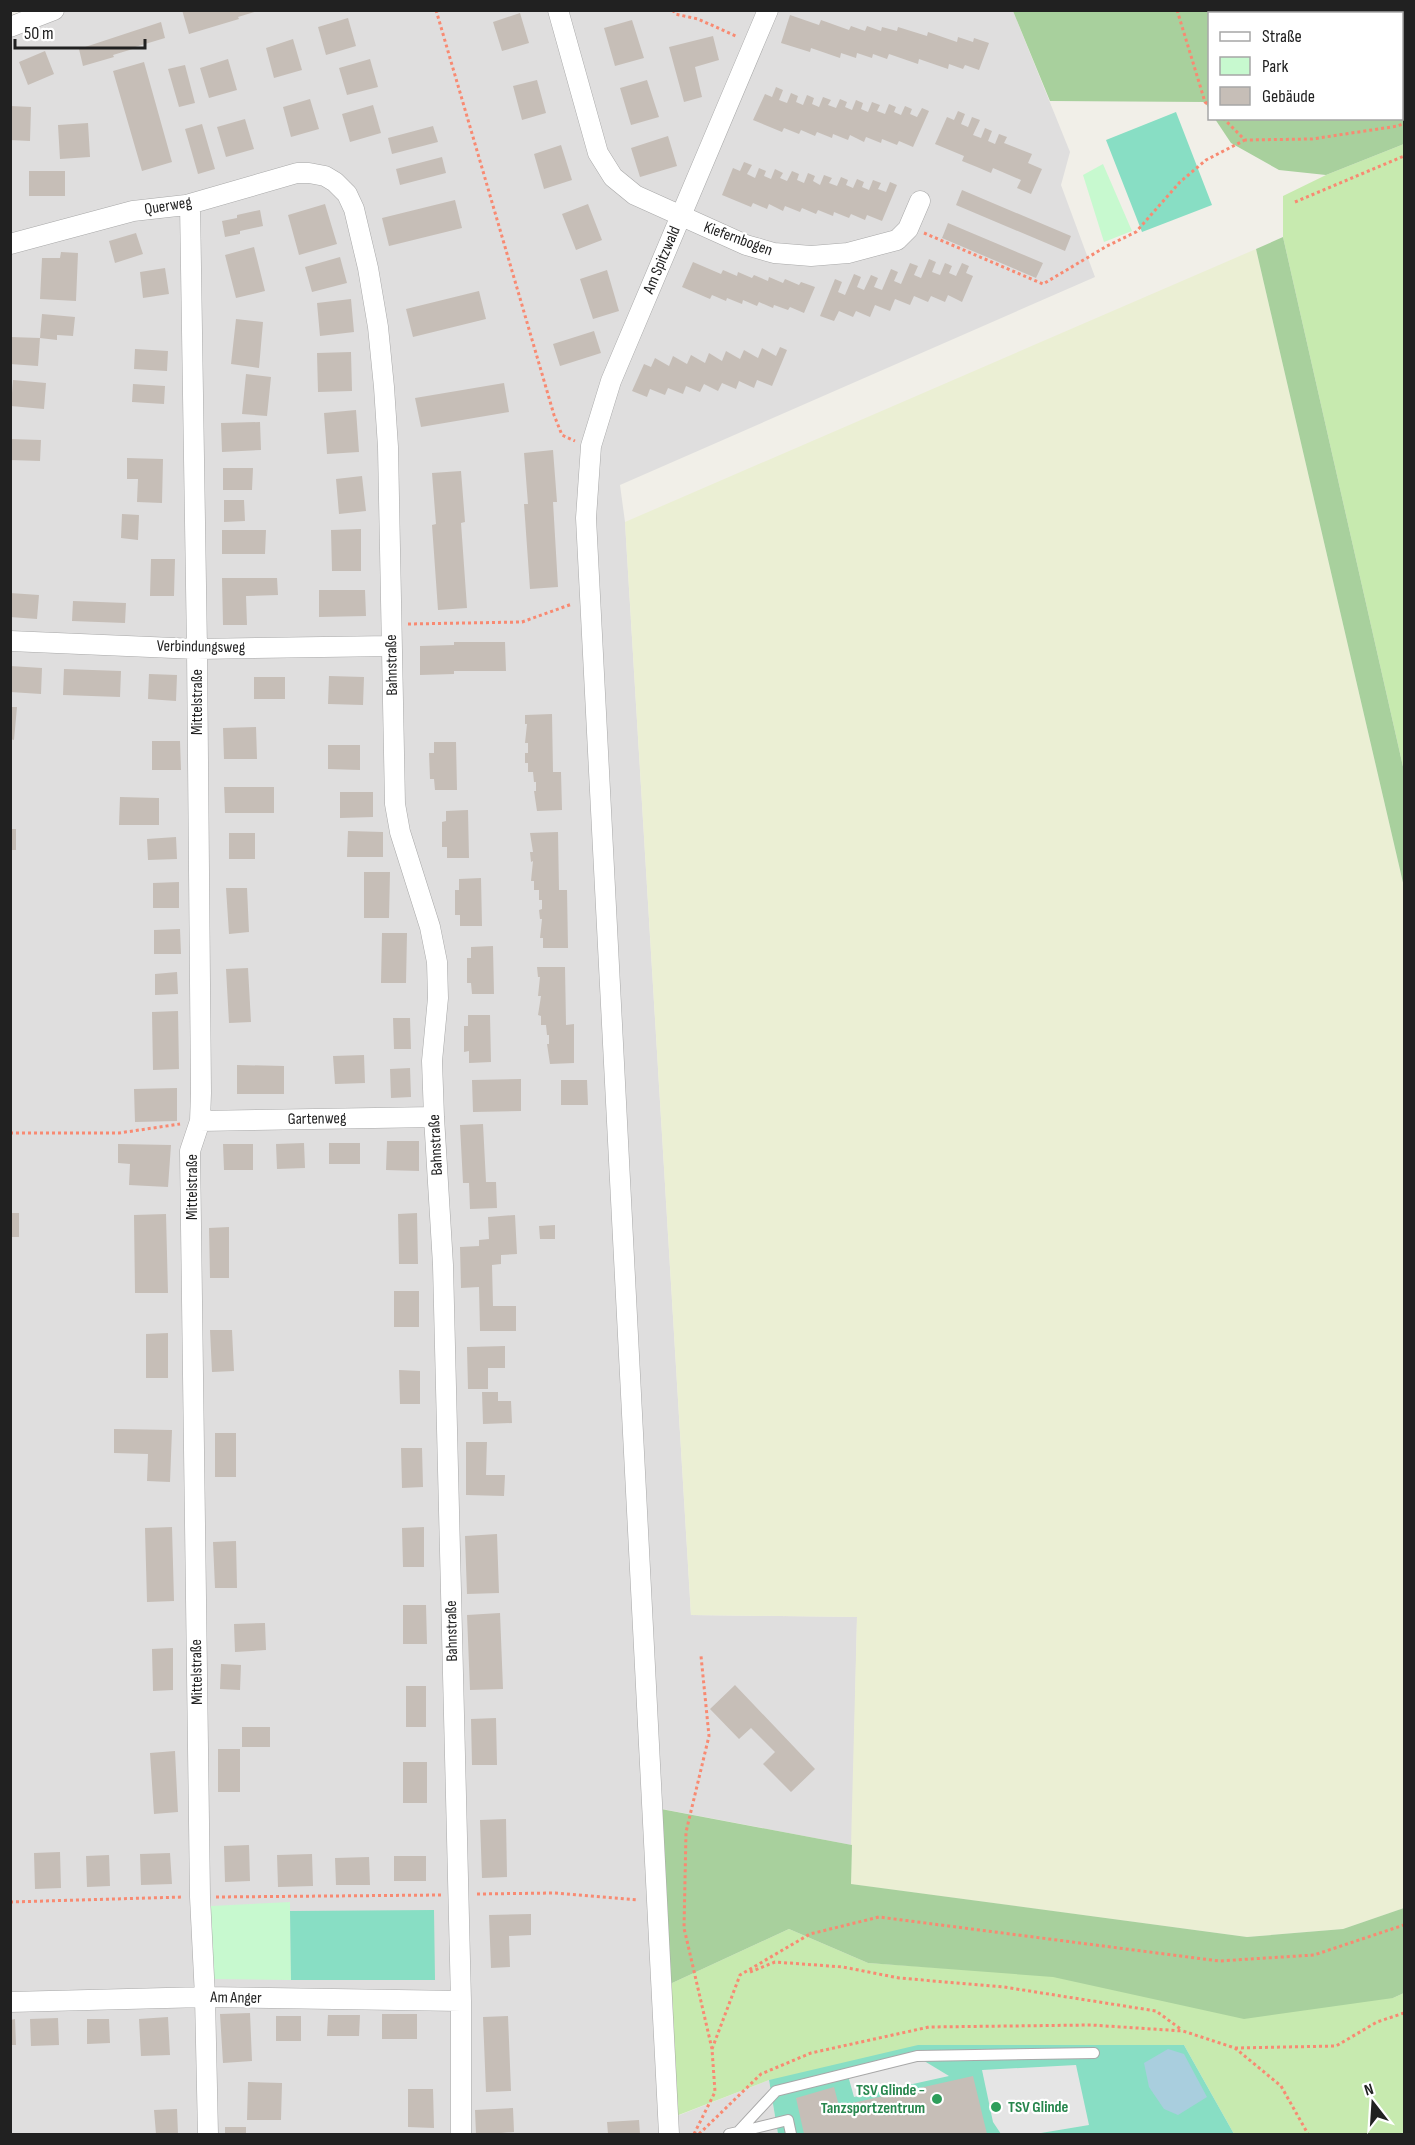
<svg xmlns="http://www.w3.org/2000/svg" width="1415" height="2145" font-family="'Sofia Sans Condensed',sans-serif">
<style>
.residential{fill:#dfdede}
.farmland{fill:#ebefd4}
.grass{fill:#c7eaaf}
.forest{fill:#a8d09d}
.park{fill:#c7f9cf}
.pitch{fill:#88dec4}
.parking{fill:#e5e5e5}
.water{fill:#a9cede}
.building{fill:#c6beb7}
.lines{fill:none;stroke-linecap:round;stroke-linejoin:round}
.service-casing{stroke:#a8a8a8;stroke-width:12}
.minor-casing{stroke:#a8a8a8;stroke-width:21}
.path{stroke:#f88a72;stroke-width:3;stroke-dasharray:3 3;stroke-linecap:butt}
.service{stroke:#fff;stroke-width:10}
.minor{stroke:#fff;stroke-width:20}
.leisure-dot{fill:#2e9e5b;stroke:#fff;stroke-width:2}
.labels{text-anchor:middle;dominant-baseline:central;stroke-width:4.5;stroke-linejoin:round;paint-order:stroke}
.street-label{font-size:16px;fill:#212121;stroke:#fff}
.leisure-label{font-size:16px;font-weight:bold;fill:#27864d;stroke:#fff;text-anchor:end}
</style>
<rect width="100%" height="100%" fill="#f1efe8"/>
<path class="residential" d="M60 10 1013 11 1070 152 1061 185 1095 277 620 485 625 522 691 1615 857 1617 852 1845 662 1809 677 2116 769 2080 778 2134H11L10 28Z"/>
<path class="farmland" d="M1256 249 1404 887V1908L1343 1929 1247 1937 850 1884 857 1617 691 1615 625 522Z"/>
<path class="grass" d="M1404 144V771L1283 237V196L1326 175Z
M789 1929 868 1963 1393 1998 1404 1993V2134H1234L1184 2045 769 2080 676 2116 670 1984Z"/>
<path class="forest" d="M1013 11H1404V144L1326 175 1279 170 1231 143 1215 119 1402 118V14H1210L1209 109 1205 102 1050 101Z
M1283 237 1404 771V887L1256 249Z
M661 1809 852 1845 851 1884 1247 1937 1343 1929 1404 1908V1993L1393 1998 1244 2019 1053 1977 868 1963 789 1929 670 1984Z"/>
<path class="park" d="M1103 164 1132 231 1104 242 1083 175Z
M290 1902 291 1980 213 1979 211 1906Z"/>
<path class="pitch" d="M1176 112 1212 205 1142 232 1106 140Z
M434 1910 435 1980H291L290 1911Z
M918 2045H1184L1234 2134H778L769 2080Z"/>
<path class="parking" d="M916 2056 949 2076 854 2097 847 2072Z
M1076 2065 1089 2125 1035 2134H1001L993 2122 982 2070Z"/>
<path class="water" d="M1168 2049 1184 2054 1207 2097 1178 2115 1164 2109 1149 2087 1144 2063Z"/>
<path class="building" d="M182 10H258V11L238 17 239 19 189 34Z
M520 13 529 43 502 51 493 22Z
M790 15 819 25 821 20 849 30 851 26 865 31 867 26 881 31 882 27 897 31 898 27 927 36 928 32 957 42 958 37 973 42 974 38 989 43 979 70 965 65 963 69 949 64 948 69 919 59 918 64 889 54 887 59 873 54 872 58 857 53 856 58 841 53 840 58 811 48 810 52 781 43Z
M348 18 356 46 326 55 318 27Z
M632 20 644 58 615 66 604 28Z
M161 22 165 38 135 47 136 48 113 55 114 57 83 66 79 49Z
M713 36 719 60 695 67 702 97 684 102 669 47Z
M293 39 302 70 274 78 266 48Z
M45 51 54 74 28 85 19 62Z
M228 59 237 90 209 98 200 68Z
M370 59 378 87 347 95 339 68Z
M144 62 172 162 142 171 113 71Z
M185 65 195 103 179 107 168 69Z
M537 80 546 113 522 120 513 86Z
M647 80 659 117 631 125 620 88Z
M776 87 783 90 779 100 787 103 791 93 798 96 796 102 803 105 807 95 814 98 812 104 819 107 823 97 831 100 828 105 836 108 840 99 847 102 845 107 852 110 856 100 863 103 861 109 868 112 872 102 880 105 877 111 885 114 889 104 896 107 894 112 901 115 905 106 912 109 910 114 917 117 922 108 929 111 913 147 899 141 897 145 882 139 881 143 866 137 864 142 850 135 848 140 833 134 832 138 817 132 815 136 801 130 799 134 784 128 782 132 753 120 765 94 772 97Z
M310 99 319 129 291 137 283 107Z
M373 105 381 133 350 142 342 114Z
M10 106 31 107 30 141 10 140Z
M958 111 965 114 961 124 968 127 972 117 980 120 973 135 981 138 985 128 992 131 988 141 995 144 999 134 1007 137 1004 143 1032 154 1028 163 1042 169 1031 194 1017 188 1021 180 993 168 991 173 977 167 962 161 964 156 935 144 947 117 954 120Z
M245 119 254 149 226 157 217 127Z
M88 123 90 157 60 159 58 125Z
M202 124 215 169 198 174 185 129Z
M433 126 438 142 392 154 388 138Z
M668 136 677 166 640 177 631 148Z
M561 145 572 180 544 189 534 154Z
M442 157 446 173 400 185 396 169Z
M744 162 752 165 747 174 755 178 759 168 766 171 764 176 771 179 775 169 783 173 780 178 787 181 792 171 799 174 797 180 804 183 808 173 815 176 813 181 820 185 824 175 832 178 829 183 837 186 841 177 848 180 846 185 853 188 857 179 864 182 862 187 869 190 873 180 881 183 878 189 886 192 890 182 897 185 882 221 867 215 865 220 851 214 849 218 834 212 833 216 818 210 816 214 802 208 800 212 785 206 783 211 769 204 767 209 753 203 751 207 722 195 733 168 740 171Z
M29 171H65V196H29Z
M962 190 1071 236 1065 251 956 205Z
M455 200 462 228 389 246 382 218Z
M325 204 337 244 299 255 288 215Z
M588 204 602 240 576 250 562 214Z
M260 210 263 226 240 231V234L225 237 222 221 237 218V215Z
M948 223 1043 263 1036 278 942 238Z
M136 233 143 254 115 263 109 241Z
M254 247 265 291 236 298 225 255Z
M61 252 78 253 76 301 40 299 42 258H60Z
M340 257 347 283 312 292 305 267Z
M929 259 936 262 932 272 940 275 945 263 952 266 949 273 956 276 962 263 969 266 966 273 973 276 962 302 948 295 945 302 931 296 928 302 914 296 910 305 895 299 890 311 875 305 870 317 856 311 853 317 839 311 834 321 820 316 835 279 842 282 838 292 845 295 854 274 861 277 857 287 864 290 871 275 878 278 874 287 882 290 891 269 898 272 894 281 901 284 910 263 918 266 914 275 921 278Z
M693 262 721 274 723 270 737 276 738 272 752 278 754 275 768 281 769 277 783 283 785 279 799 285 801 282 815 287 804 313 790 307 788 310 774 305 773 308 759 302 757 306 743 300 742 304 727 298 726 301 712 295 710 299 682 287Z
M165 268 169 294 143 298 140 272Z
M607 270 619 311 593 319 580 279Z
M479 291 486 319 413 337 406 309Z
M351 299 354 332 320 336 317 303Z
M42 314 75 317 73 336 57 335V340L40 338Z
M236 319 263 322 259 368 231 364Z
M594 331 601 353 560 366 553 344Z
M10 337 40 338 38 366 10 364Z
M780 347 787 350 772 386 757 380 754 388 739 381 736 389 722 383 718 391 704 384 700 392 686 386 683 394 668 388 665 395 650 389 647 397 632 391 644 364 651 367 655 358 669 366 673 356 687 364 691 355 705 363 709 353 722 361 726 351 740 359 744 350 758 358 762 348 776 356Z
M135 349 168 351 167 371 134 369Z
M351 352 352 391 318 392 317 353Z
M246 374 271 377 267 416 242 414Z
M13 380 46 383 44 409 11 406Z
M504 383 509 412 421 427 415 398Z
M133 384 165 386 164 404 132 402Z
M356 410 359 452 327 454 324 413Z
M260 422 261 450 222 452 221 423Z
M10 439 41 440 40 461 10 460Z
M553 450 557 502H553L558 587 530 589 524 504H528L524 453Z
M127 458 163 459 162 503 137 502 138 479H127Z
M223 468H253L252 490H223Z
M461 471 465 522 461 523 467 608 438 610 432 525 436 524 432 473Z
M362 476 366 511 339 514 336 479Z
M224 500H244L245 521 224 522Z
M122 514 139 515 138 540 121 538Z
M361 529V571H332L331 530Z
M222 530H266L265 554H222Z
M151 559H175L174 596H150Z
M222 578H277L278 595 246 596 247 625H223Z
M319 590H365L366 616 319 617Z
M10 593 39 595 37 619 10 617Z
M73 601 126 603 125 623 72 621Z
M454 642H505L506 671H454V674L420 675V646L454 645Z
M10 666 42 668 41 694 10 692Z
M64 669 121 671 120 697 63 695Z
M149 674 177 675 176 701 148 699Z
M329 676 364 677 363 705 328 704Z
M254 677H285V699H254Z
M10 707H17L14 740 10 739Z
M552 714 553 772H561L562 810 537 811 534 791H536V782H534L533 772H528V763H525V753H528V743H525L527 724H525V715Z
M256 727 257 759H224L223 728Z
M152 741H180L181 770H152Z
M434 742H456L457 790H435L434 779H430L429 753H434Z
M328 745H360V770L328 769Z
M224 787H274V813H225Z
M340 792H373V817L340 818Z
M120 797 159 798V825H119Z
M468 810 469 858H447V847H442V822L446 821V811Z
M10 829H16V850H10Z
M348 831 383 832V857H347Z
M558 832 559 890H567L568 948H543V938H540L542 919H540L539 910 542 909V900H539V890H534V881H531L533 861 531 862 530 852H533L530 833Z
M229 833H255V859H229Z
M176 837 177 859 148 860 147 839Z
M364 872H390L389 918H364Z
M481 878 482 926H460V915H455V890H459V879Z
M179 882V908H153V883Z
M226 888H247L249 932 229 934Z
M180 929 181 954H154V930Z
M382 933H407L406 983H381Z
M493 946 494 994H472L471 983H467V958H471V947Z
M537 967H565L566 1025 574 1024V1063L550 1064 547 1044H549V1035H547L546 1025H541V1016L538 1015 541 996H538L540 977H538Z
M248 968 251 1022 229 1023 226 969Z
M177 972 178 994 155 995V974Z
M178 1011 179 1069 153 1070 152 1012Z
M468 1015H490L491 1062 469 1063V1051L464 1052V1026H468Z
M393 1018H410L411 1049H394Z
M364 1055 365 1083 335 1084 333 1056Z
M237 1065 284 1066V1094H237Z
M410 1068 411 1097 391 1098 390 1069Z
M521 1079V1111L473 1112 472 1080Z
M561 1080H587L588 1105H561Z
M177 1088V1121L135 1122 134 1089Z
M483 1124 486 1182H496L497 1208 470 1209 469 1183H463L460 1125Z
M387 1141H419V1171L386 1170Z
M304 1143 305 1168 277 1169 276 1144Z
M329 1143H360V1164H329Z
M118 1144 171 1145 168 1187 129 1185 130 1164 118 1163Z
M223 1144H253V1170H224Z
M10 1213H19V1237H10Z
M417 1213 418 1264H399L398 1214Z
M166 1214 168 1293H135L134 1215Z
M515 1215 517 1254 501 1255V1264L492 1265 493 1306H516V1331H480L479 1287 461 1288 460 1247 479 1246V1240L489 1239 488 1217Z
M555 1225V1239H540L539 1226Z
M229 1227V1278H210L209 1228Z
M394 1291H419V1327H394Z
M210 1330H232L234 1371 212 1372Z
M168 1333V1378H146V1334Z
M505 1346V1368H488V1389H468L467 1347Z
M399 1370 420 1371V1404H400Z
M482 1392H498V1401H511L512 1423 483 1424Z
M114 1429 172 1430 170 1482 147 1481 148 1454 114 1453Z
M215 1433H236V1477H215Z
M466 1442H487L486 1475H505L504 1496 466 1495Z
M401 1448H422L423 1487 402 1488Z
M172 1527 174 1601 147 1602 145 1528Z
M424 1527V1567H403L402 1528Z
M497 1534 499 1593 467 1594 465 1536Z
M236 1541 237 1588H215L213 1542Z
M403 1605H426L427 1644H403Z
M500 1613 503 1689 470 1690 467 1615Z
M265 1623 266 1650 235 1652 234 1624Z
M173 1648V1690L153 1691 152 1649Z
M221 1664 241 1665 240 1690 220 1689Z
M735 1685 815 1769 791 1792 763 1764 775 1752 751 1728 739 1739 710 1709Z
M406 1686H426V1727H406Z
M496 1718 497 1765H472L471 1719Z
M242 1727H270V1747H242Z
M218 1749H240V1792H218Z
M175 1751 178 1812 154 1814 150 1753Z
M403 1762H427V1803H403Z
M506 1819 507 1877 482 1878 480 1820Z
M249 1845 250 1881 225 1882 224 1846Z
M60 1852 61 1888 35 1889 34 1853Z
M170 1853 172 1884 141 1885 140 1854Z
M312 1854 313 1886 278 1887 277 1855Z
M109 1855 110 1886 87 1887 86 1856Z
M394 1856H426V1881H394Z
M369 1857 370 1885H336L335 1858Z
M531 1914V1935L509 1936 510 1967 491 1968 489 1915Z
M250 2013 252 2061 223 2063 220 2014Z
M382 2014H417V2039H382Z
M328 2015H360L359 2036H327Z
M276 2016H301V2041H276Z
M508 2016 511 2091 486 2092 483 2017Z
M168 2017 170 2055 141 2056 139 2019Z
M58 2018 59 2045 31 2046 30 2019Z
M15 2019 16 2045H10V2020Z
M87 2019H109L110 2043 87 2044Z
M973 2076 987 2134H804L796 2098 834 2087 839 2106Z
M248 2082 282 2083 281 2120H247Z
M408 2089H433L434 2128 408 2127Z
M513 2108 514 2132 501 2133V2134H476L475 2110Z
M177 2109 178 2134H156L154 2110Z
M639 2120 640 2134H608L607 2122Z
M225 2127H246V2134H225Z"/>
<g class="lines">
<defs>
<path id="service" d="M739 2132 788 2120 791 2134
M729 2134 738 2132 776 2091 917 2056 1094 2053"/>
<path id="minor" d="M558 10 598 153 613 177 635 195 746 245 774 253 811 256 848 253 897 240 908 229 920 201
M10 27 54 10
M190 204 197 649 201 1093 200 1121 190 1151 200 1897 205 1997 208 2134
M10 244 133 211 186 205 297 173H309L325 176 335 182 347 194 354 209 368 268 378 327 384 387 388 447 395 804 400 832 430 927 437 962 438 998 432 1061 434 1117 443 1265 461 2001V2134
M10 641 197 649 391 646
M200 1121 434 1117
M10 2002 205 1997 461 2001
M669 2134 586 518 591 446 611 381 768 10"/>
</defs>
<use href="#service" class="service-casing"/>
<use href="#minor" class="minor-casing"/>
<path class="path" d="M436 10 554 415 562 435 575 441
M673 10 675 14 698 19 738 37
M1177 10 1205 102 1210 106
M1223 118 1245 140 1312 139 1398 126 1404 123
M1295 202 1404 156
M924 233 1043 284 1107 246 1136 232 1180 182 1206 160 1245 140
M408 624 522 622 572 604
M10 1133H119L180 1124
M477 1894 555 1893 638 1900
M216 1897 441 1895
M10 1902 183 1897
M750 1972 775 1962 843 1967 899 1978 1004 1987 1156 2011 1182 2030
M1235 2048 1336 2046 1377 2022 1404 2013
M712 2049 740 1975 810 1934 879 1917 1219 1961 1314 1955 1404 1925
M694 2134 715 2092 712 2049 684 1928 686 1832 709 1736 701 1656
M699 2134 761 2074 811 2053 929 2027 1091 2025 1183 2031 1235 2048 1281 2086 1308 2134"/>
<use href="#service" class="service"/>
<use href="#minor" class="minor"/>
</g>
<g class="leisure-dot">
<circle cx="937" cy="2099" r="6"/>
<circle cx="996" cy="2107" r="6"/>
</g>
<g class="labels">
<g class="street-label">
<text transform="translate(168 206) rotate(-9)">Querweg</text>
<text transform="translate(738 239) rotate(20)">Kiefernbogen</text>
<text transform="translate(662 260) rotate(-67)">Am Spitzwald</text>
<text transform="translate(201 647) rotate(1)">Verbindungsweg</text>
<text transform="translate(392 665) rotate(-91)">Bahnstraße</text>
<text transform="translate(197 702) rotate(-90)">Mittelstraße</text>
<text transform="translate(317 1119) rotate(-1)">Gartenweg</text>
<text transform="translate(436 1145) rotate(-93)">Bahnstraße</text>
<text transform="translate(192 1187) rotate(-90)">Mittelstraße</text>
<text transform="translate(452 1631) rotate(-91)">Bahnstraße</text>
<text transform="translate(197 1672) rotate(-91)">Mittelstraße</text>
<text transform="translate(236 1998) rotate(1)">Am Anger</text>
</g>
<g class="leisure-label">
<text x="925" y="2090">TSV Glinde -<tspan x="925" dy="18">Tanzsportzentrum</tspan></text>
<text x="1008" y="2107" text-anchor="start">TSV Glinde</text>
</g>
</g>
<rect width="1415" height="2145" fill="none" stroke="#212121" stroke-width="24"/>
<rect x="1208" y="12" width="195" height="108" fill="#ffffff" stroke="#a6a6a6" stroke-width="1.5"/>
<rect x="1220" y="32" width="30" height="9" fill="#ffffff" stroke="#a6a6a6" stroke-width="1.5"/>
<text x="1262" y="42" font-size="18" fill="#212121">Straße</text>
<rect x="1220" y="57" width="30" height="18" fill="#c7f9cf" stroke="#a6a6a6" stroke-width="1.5"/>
<text x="1262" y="72" font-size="18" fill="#212121">Park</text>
<rect x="1220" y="87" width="30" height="18" fill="#c6beb7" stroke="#a6a6a6" stroke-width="1.5"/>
<text x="1262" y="102" font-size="18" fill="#212121">Gebäude</text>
<g transform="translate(1373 2103) rotate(343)" stroke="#ffffff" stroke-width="4.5" paint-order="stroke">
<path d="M0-4.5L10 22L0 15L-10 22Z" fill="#212121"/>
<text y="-9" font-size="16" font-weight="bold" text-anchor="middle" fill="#212121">N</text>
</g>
<path d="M15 39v9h130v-9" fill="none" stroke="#212121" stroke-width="3"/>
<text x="24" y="39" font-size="18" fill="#212121" stroke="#ffffff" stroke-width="4.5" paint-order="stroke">50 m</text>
</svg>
